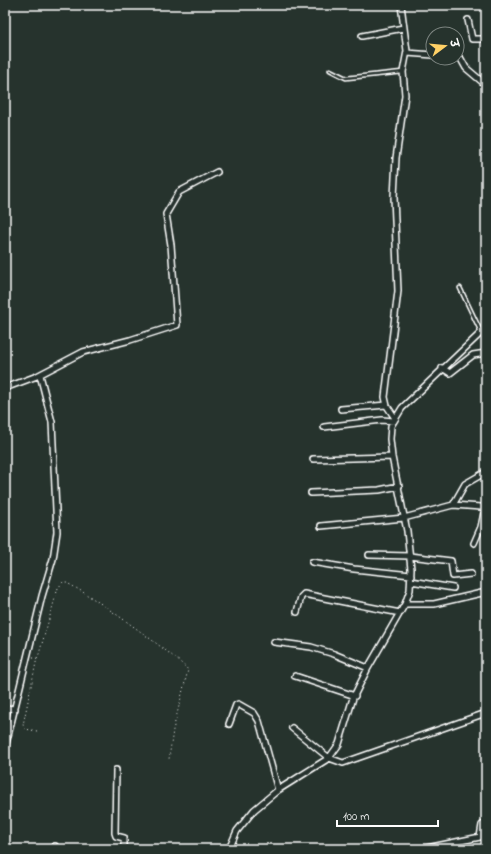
<svg xmlns="http://www.w3.org/2000/svg" width="491" height="854" font-family="'Indie Flower','Playpen Sans Deva',sans-serif">
<style>
.lines{fill:none;stroke-linecap:round;stroke-linejoin:round}
.service-casing{stroke:#fff;stroke-width:5.5}
.minor-casing{stroke:#fff;stroke-width:8}
.path{stroke:#fff;stroke-width:1;stroke-dasharray:1 3;stroke-linecap:butt}
.service{stroke:#26332d;stroke-width:2.5}
.minor{stroke:#26332d;stroke-width:5}
</style>
<rect width="100%" height="100%" fill="#26332d"/>
<filter id="ink" filterUnits="userSpaceOnUse"><feTurbulence type="fractalNoise" baseFrequency=".025" numOctaves="2"/><feDisplacementMap in="SourceGraphic" scale="8" xChannelSelector="R" yChannelSelector="G"/><feConvolveMatrix kernelMatrix="1 2 1 2 8 2 1 2 1" color-interpolation-filters="sRGB"/></filter>
<g filter="url(#ink)">
<g class="lines">
<defs>
<path id="service" d="M330 70 346 78 403 72
M460 288 481 332"/>
<path id="minor" d="M468 20 472 39H486
M362 36 403 28
M407 53 433 55
M457 56 461 59 466 68 486 85
M442 368 450 373 473 355 486 353
M5 388 37 376 83 352 130 340 177 325 171 245 166 214 179 192 217 172
M341 409 386 405
M395 418 387 406 385 397 398 291 394 197 396 158 405 95 403 72 407 51 401 5
M324 427 382 420 394 421
M313 459 392 457
M311 493 379 490 399 486
M453 505 465 484 486 472
M321 526 404 518 453 505 481 507 486 509
M474 543 481 527 485 508
M369 555 410 556 451 561 453 576 471 574
M312 562 354 569 411 575
M411 581 453 588
M405 604H434L486 592
M297 612 301 597 304 594 400 613
M274 642 311 647 334 654 368 668
M295 676 355 696
M5 708 15 709
M229 724 236 705 238 704 254 713 259 721 278 790
M292 728 329 758 343 763 486 713
M5 748 42 596 53 559 57 532 52 422 40 375
M116 770 115 833 116 836 124 838V849
M55 849V846
M229 849 237 831 254 810 278 790 329 758 339 744 353 698 368 668 405 604 410 590 411 569 407 531 392 457 390 439 391 426 402 408 486 328
M422 849 480 837 482 825 486 823"/>
</defs>
<use href="#service" class="service-casing"/>
<use href="#minor" class="minor-casing"/>
<path class="path" d="M33 658H37L39 654 58 588 63 582C74 582 181 659 188 670L173 730 169 759
M37 658 23 725 25 729 37 731"/>
<use href="#service" class="service"/>
<use href="#minor" class="minor"/>
</g>
</g>
<rect width="491" height="854" fill="none" stroke="#26332d" stroke-width="20"/>
<rect x="10" y="10" width="471" height="834" fill="none" stroke="#fff" stroke-width="1.5" filter="url(#ink)"/>
<g transform="translate(445 46) rotate(74)"><circle r="19" fill="#26332d" stroke="#7d8581"/>
<path d="M0-3L7 15L0 10L-7 15Z" fill="#ffd166"/>
<text y="-6" font-size="11" font-weight="bold" text-anchor="middle" fill="#ffffff">उ</text>
</g>
<path d="M337 820v6h101v-6" fill="none" stroke="#ffffff" stroke-width="2"/>
<text x="343" y="820" font-size="12" fill="#ffffff" stroke="#26332d" stroke-width="3" paint-order="stroke">100 m</text>
</svg>
